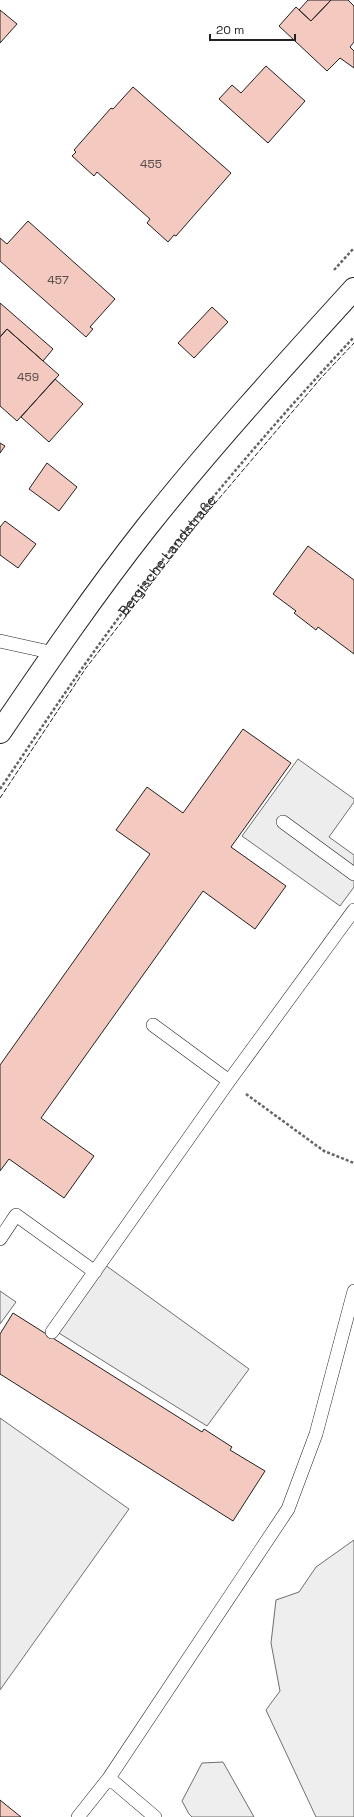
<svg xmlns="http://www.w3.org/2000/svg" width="354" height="1817" font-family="'Space Grotesk',sans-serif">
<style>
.green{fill:#eee;stroke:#6f6f6f}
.parking{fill:#ededed;stroke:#6f6f6f}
.building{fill:#f3c9c0;stroke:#222}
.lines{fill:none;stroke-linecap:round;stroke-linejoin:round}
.service-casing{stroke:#222;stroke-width:14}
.primary-casing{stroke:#222;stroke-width:24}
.path{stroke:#646464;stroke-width:2.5;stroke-dasharray:3 2;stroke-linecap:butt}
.service{stroke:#fff;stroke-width:13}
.primary{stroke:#fff;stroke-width:22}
.fence{stroke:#222;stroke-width:1;stroke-dasharray:5 2;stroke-linecap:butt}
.labels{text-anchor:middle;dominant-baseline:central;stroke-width:3;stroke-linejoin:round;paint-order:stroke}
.number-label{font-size:12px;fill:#564c4a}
.street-label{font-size:14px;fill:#222;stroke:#fff}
</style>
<rect width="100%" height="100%" fill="#fff"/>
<path class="green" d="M354 1540V1817H316L266 1710 280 1691 271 1643 276 1600 299 1592 316 1567Z
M223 1762 254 1817H192L189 1814 182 1801 202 1763Z"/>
<path class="parking" d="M298 759 354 799V802L329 837 354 855V887L340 906 242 836Z
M101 1262 249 1369 207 1426 54 1330Z
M0 1291 16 1302 0 1324Z
M0 1418 129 1509 0 1690Z"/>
<path class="building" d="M308 0H331L311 21 299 10Z
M331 0H348L354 6V42L350 47 354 51V68L340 58 327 71 279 26 296 7 311 21Z
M0 10 17 24 0 43Z
M266 66 305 101 268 143 219 99 232 85 241 93Z
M133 87 231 173 176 236 174 235 168 242 147 223 150 219 97 172 94 176 72 156 76 152 74 150 111 108 113 109Z
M28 221 115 299 90 327 93 329 86 337 0 261V238L7 244Z
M0 303 53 349 43 361 7 329 0 337Z
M212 307 228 322 194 358 178 343Z
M7 329 59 375 17 421 0 406V337Z
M55 379 83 404 49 442 21 417Z
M0 443 5 446 0 453Z
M47 463 77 487 59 511 29 489Z
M5 521 36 544 18 568 0 555V527Z
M308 546 354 580V654L318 627 316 630 294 613 296 611 273 594Z
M243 729 291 763 231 847 286 886 255 929 203 891 41 1118 94 1156 64 1198 9 1159 0 1171V1065L150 854 116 830 147 787 183 813Z
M13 1313 202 1432 204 1429 232 1447 230 1450 265 1471 233 1521 0 1374V1334Z
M0 1800 21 1817H0Z"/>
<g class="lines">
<defs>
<path id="service" d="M0 641 54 653
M283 822 354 874
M153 1025 229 1081
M0 1239 16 1215 95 1272
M52 1332 229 1081 354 910
M109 1778 155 1817
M78 1817 109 1778 288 1509 316 1434 354 1291"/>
<path id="primary" d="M0 732C47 663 94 594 146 528 212 445 283 367 354 289"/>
</defs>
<use href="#service" class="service-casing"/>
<use href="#primary" class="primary-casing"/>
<g class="path">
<path d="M334 270 354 248"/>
<path id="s1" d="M0 789C28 748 55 707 83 667 165 551 257 441 354 337"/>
<path d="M246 1094 324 1151 354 1163"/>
</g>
<use href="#service" class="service"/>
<use href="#primary" class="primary"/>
<path class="fence" d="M0 798 86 668 195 527 321 378 354 343"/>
</g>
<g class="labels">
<g class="number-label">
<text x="151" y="164">455</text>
<text x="58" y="280">457</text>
<text x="28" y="377">459</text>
</g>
<g class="street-label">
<text stroke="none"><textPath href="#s1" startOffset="287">Bergische Landstraße</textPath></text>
</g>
</g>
<path d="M210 34v6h85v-6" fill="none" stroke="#222222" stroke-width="2"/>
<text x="216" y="34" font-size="12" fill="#222222" stroke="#ffffff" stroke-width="3" paint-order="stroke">20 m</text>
</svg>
